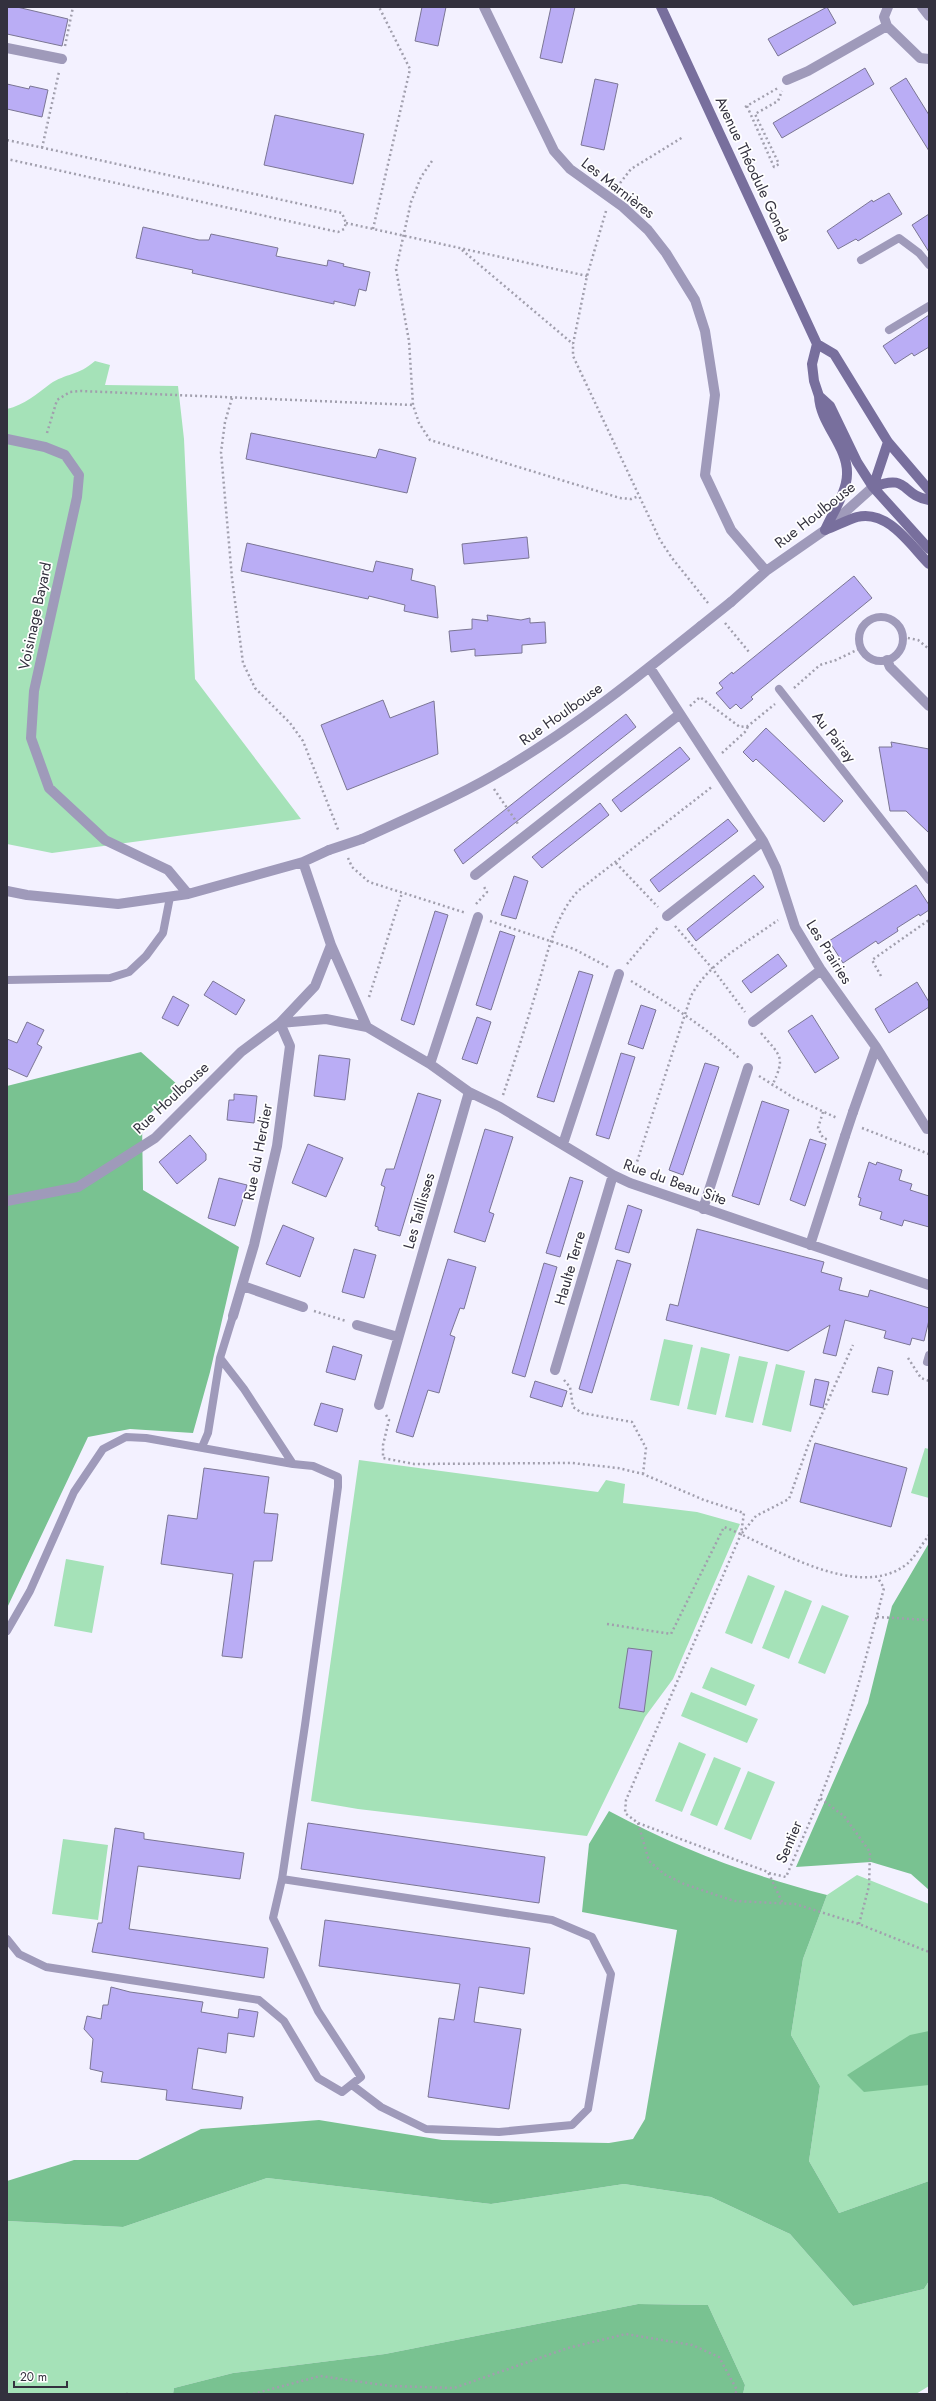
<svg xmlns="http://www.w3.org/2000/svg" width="936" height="2401" font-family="Jost,sans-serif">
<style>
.green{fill:#a5e2b8}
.forest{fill:#79c291}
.building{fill:#baadf5;stroke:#7b7694}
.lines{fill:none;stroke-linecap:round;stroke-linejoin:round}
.path{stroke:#a19fad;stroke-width:2.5;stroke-dasharray:2 3;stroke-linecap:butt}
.service{stroke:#9f9aba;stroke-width:8}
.minor{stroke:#9f9aba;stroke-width:10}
.secondary{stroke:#786f9d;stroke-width:10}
.minor-bridge{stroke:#9f9aba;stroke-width:10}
.labels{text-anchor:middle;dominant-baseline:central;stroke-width:3.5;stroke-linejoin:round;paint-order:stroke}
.street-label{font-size:15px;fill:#33313e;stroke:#fff}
</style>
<rect width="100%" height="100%" fill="#f3f1ff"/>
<path class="green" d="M95 361 110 365 105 385 178 386 184 439 195 679 301 819 52 853 7 844V409C24 405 37 394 50 384 66 373 78 376 95 361Z
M664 1339 693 1345 679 1406 650 1400Z
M701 1347 730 1354 716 1415 687 1409Z
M739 1356 768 1362 753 1423 725 1417Z
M776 1364 805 1371 791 1432 762 1425Z
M925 1448 929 1449V1498L911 1493Z
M359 1460 598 1492 606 1480 625 1484 623 1503 697 1512 740 1524 673 1679 645 1717 587 1836 358 1809 311 1801Z
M66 1559 104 1566 92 1633 54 1626Z
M748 1575 775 1586 752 1644 725 1633Z
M785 1590 812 1601 789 1659 762 1648Z
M822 1605 849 1616 825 1674 798 1663Z
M711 1667 755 1685 746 1706 702 1688Z
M691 1692 758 1719 747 1743 681 1716Z
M679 1742 706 1754 682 1812 655 1801Z
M714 1757 741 1768 717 1826 690 1815Z
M748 1771 775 1782 751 1840 724 1829Z
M63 1839 108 1845 98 1920 52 1914Z
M857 1875 929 1904V2181L839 2213 809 2161 820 2086 791 2035 803 1959 827 1895Z
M267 2178 491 2204 624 2184 711 2197 790 2234 853 2306 924 2289 929 2281V2386L916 2394H743L745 2385 708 2305 638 2304 385 2354 233 2373 174 2388 173 2394H7V2221L123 2227Z"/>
<path class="forest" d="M141 1052 179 1086 142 1121 143 1190 239 1247 210 1372 193 1433 130 1429 88 1437 7 1608V1086Z
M929 1543V1890L911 1874 871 1862 796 1867 868 1703 892 1606Z
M609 1811C680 1849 749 1875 827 1895L803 1959 791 2035 820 2086 809 2161 839 2213 929 2181V2281L924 2289 853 2306 790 2234 711 2197 624 2184 491 2204 267 2178 123 2227 7 2221V2181L74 2160H138L201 2129 319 2120 442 2140 609 2143 633 2139 645 2119 677 1930 582 1912 589 1844Z
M929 2031V2085L864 2092 847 2075 910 2035Z
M638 2304 708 2305 745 2385 743 2394H173L174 2388 233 2373 385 2354Z"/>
<path class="building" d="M7 7H17L68 19 62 46 7 34Z
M422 7H446L438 46 415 41Z
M551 7H575L562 63 540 58Z
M827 7 836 23 778 56 768 39Z
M865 68 874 84 782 138 773 123Z
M906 78 929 115V151L890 88Z
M595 79 618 84 604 150 581 145Z
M7 84 29 89 30 86 48 90 42 117 7 109Z
M275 115 364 134 353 184 264 165Z
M889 193 902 214 858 241 856 239 838 249 827 231 872 200 873 202Z
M929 214V252L912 225Z
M143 227 199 240H209L211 234 278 248 276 256 327 266 328 260 344 264 343 266 370 272 366 291 359 289 355 306 334 301V304L192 273 193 270 136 258Z
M929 315V347L914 356 912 353 895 364 883 346Z
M251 433 376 458 379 449 416 458 407 493 246 459Z
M527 537 529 558 464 564 462 544Z
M247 543 373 572 376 561 413 569 411 580 435 586 438 618 404 611 405 605 369 596 368 599 241 571Z
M854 576 872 598 751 697 753 699 741 709 736 704 730 709 716 693 723 688 719 683 732 672 733 674Z
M487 615 521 620 530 618V623L545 622 546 643 522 645V653L475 656V649L451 652 449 631 472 629V619L488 621Z
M383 700 390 718 434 701 438 754 347 790 321 725Z
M626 714 636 727 463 864 454 850Z
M766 728 843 801 824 822 756 759 753 762 743 752Z
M891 742 929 749V833L906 811H890L879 747H892Z
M680 747 690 759 621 812 612 800Z
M600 803 609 815 542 868 532 857Z
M728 819 738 831 659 892 650 880Z
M754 875 764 887 696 941 687 929Z
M514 876 528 881 516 919 501 915Z
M916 885 929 905V910L920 916 919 914 897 928 898 931 878 944 876 941 843 963 829 941Z
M435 911 448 915 414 1025 401 1020Z
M500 931 515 936 491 1010 476 1005Z
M778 954 787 966 751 993 742 981Z
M579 971 593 975 554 1102 537 1097Z
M213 981 245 1000 236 1015 204 995Z
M917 982 929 1002V1007L889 1033 875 1009Z
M173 996 189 1005 178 1026 162 1018Z
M641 1005 656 1010 643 1049 628 1044Z
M812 1015 839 1058 815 1073 788 1031Z
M477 1017 491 1022 477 1064 462 1059Z
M27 1022 44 1030 37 1044 42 1047 27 1077 7 1068V1039L17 1043Z
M621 1053 635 1057 609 1139 596 1135Z
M319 1055 350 1059 345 1100 314 1096Z
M705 1063 719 1067 683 1175 669 1170Z
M418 1093 441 1100 400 1236 378 1230V1227L375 1226 385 1187 381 1185 386 1169H394Z
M234 1094 257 1096 254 1123 227 1120 229 1100H234Z
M762 1101 789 1110 759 1205 732 1196Z
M485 1129 513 1137 489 1212 494 1214 485 1242 454 1232Z
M190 1135 206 1154V1160L177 1184 159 1162Z
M810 1139 826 1144 805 1206 790 1200Z
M308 1144 343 1158 326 1197 292 1183Z
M869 1162 876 1165 877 1162 902 1170 899 1180 912 1184 910 1190 929 1196V1227L904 1220 902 1226 880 1219 882 1212 859 1205 861 1198 858 1197Z
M570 1177 583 1181 560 1257 546 1253Z
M219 1178 247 1185 235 1226 208 1218Z
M628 1205 642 1210 629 1253 615 1249Z
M283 1225 314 1238 300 1277 266 1264Z
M697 1229 824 1262 821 1272 842 1278 839 1290 868 1297 870 1290 929 1308V1320L924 1341 912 1338 910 1345 884 1338 886 1331 845 1320 836 1356 823 1353 830 1325 788 1351 666 1320 670 1304 678 1306Z
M354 1249 376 1255 364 1298 342 1292Z
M448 1259 476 1267 464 1309 460 1308 450 1335 455 1337 439 1393 428 1390 413 1437 396 1432Z
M617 1260 631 1264 592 1393 579 1389Z
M544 1263 557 1267 525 1377 512 1373Z
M333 1346 362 1355 355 1380 326 1372Z
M878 1367 893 1371 888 1395 872 1392Z
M815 1379 829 1382 823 1408 810 1405Z
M535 1381 567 1391 562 1407 530 1397Z
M321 1403 343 1409 337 1432 314 1425Z
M815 1443 907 1468 891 1527 800 1502Z
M204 1468 269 1477 264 1513 278 1514 272 1561H254L242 1658 222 1656 233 1574 161 1564 168 1515 197 1519Z
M628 1648 652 1651 644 1712 619 1708Z
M308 1823 545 1857 539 1903 301 1869Z
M115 1828 144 1833V1839L244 1853 240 1879 138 1866 129 1929 268 1948 264 1978 92 1952 98 1923H102Z
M325 1920 530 1948 524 1994 479 1987 474 2022 521 2029 509 2109 428 2097 439 2018 454 2020 460 1984 319 1966Z
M111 1987 130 1992 203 2002 201 2012 238 2018 239 2009 258 2012 254 2037 228 2033 226 2053 198 2048 192 2089 243 2097 241 2109 166 2100 167 2090 101 2082 103 2072 90 2069 93 2039 84 2029 87 2016 101 2019 103 2005H108Z"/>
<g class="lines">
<path class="path" d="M65 46 73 7
M747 106 774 167 779 164 755 114 778 101 782 91
M745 107 778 88
M7 140 342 213 346 223 344 229 338 232 7 159
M42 148 59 72
M432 161 421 177 411 202 396 269 409 341 413 405 419 423 430 440 620 498 631 499 639 496
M617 187 631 169 683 137
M606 211 587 276 573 344V356L660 540 672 558 708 603
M346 223 587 276
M373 229 410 69 379 7
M462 250 573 344
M232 398 225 422 221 452 232 578 243 663 255 688 290 723 303 741 339 832
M47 433 57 400 70 392 81 391 413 405
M725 623 749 652
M903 637 918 640 929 649
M794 688 820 665 836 660 861 648
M690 706 700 697 740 727 748 726 775 704
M722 753 746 731 748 726
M494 789 518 824
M348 858 352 867 369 882 466 913
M616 863 658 907
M476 904 487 892 483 885
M490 921 574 949 608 967
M675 926 712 968 745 1012
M627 964 659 926
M881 976 872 960 929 920
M631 981C669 1004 706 1027 739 1058
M369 997 402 893
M761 1033C781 1057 786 1056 772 1086
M759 1076 794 1098 837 1118
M503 1095C515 1060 526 1025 537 989 547 956 554 917 578 891L713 786
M823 1112 818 1128 823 1138 829 1140
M862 1128 929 1154
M634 1171 691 996C709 962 748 942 778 920
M314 1311 346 1321
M908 1358 921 1378 929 1381
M564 1380 570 1387 573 1407 582 1413 632 1422 646 1448 643 1474
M386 1415 389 1420 383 1445V1458L414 1464 572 1463 618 1468 643 1474 704 1500 744 1513 741 1534 626 1800 625 1813 638 1823 768 1872 783 1904
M742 1533 756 1516 789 1499 809 1443 853 1345
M877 1617 929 1620
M607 1624 671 1634 724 1527C773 1546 857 1603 907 1564 915 1557 922 1544 929 1535
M638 1823 649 1861 664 1874 684 1884 734 1901 795 1904 859 1924 929 1952
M769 1873 786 1877 820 1798
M859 1924 869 1886 870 1852 844 1816 820 1798C847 1731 866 1659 884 1588L878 1578
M126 2394H130
M253 2394 320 2376 390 2386 454 2388 568 2348 626 2334 692 2345 719 2357 737 2390 735 2394"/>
<path class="service" d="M861 260 899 238 919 253 929 265
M889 330 929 306
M859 639a22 22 0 1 1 44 0a22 22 0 1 1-44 0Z
M779 689 929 880
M7 980 110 978 129 972 146 956 163 933 170 897
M927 1362 929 1355
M202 1447 208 1433 220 1358
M7 1631 30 1591 74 1492 103 1449 126 1437 146 1438 293 1464
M282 1879 552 1920 592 1937 611 1974 588 2109 572 2125 499 2132 426 2129 381 2107 352 2085
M7 1939 19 1954 46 1967 259 2000 284 2021 318 2078 342 2092 361 2077 318 2011 273 1918 282 1879 305 1725 338 1487V1477L313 1466 293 1464 244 1389 220 1358 233 1316"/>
<path class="minor" d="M484 7 554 151 570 169 623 207 648 230 666 253 695 300 705 331 715 395 705 475 731 530 766 571
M888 7 884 17 887 26 920 58 929 59
M922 7 929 16
M7 48 62 59
M787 80 808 71 887 26
M7 439 45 447 65 455 79 475 77 497 34 691 31 738 49 788 105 840 168 870 188 894
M731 602 766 571 825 530 873 487
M887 660 890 667 929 706
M650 668 763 841 776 868 795 927 821 970 876 1047 927 1129
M362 839C412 816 464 794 511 765 579 724 640 675 701 626
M303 862 331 945 367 1027 430 1064 469 1092 500 1107 613 1175 630 1183 929 1285
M475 875 680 714
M7 891 27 895 118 904 188 894 303 862 329 850
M667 916 763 841
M753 1022 821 970
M280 1023 326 1019 367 1027
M430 1064 478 917
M853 1112 876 1047
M563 1144 619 974
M7 1201 78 1187 155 1138 241 1052 280 1023 315 986 331 945
M703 1209 748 1068
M810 1245 845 1136
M243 1286 303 1307
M233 1316 254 1245 277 1146 290 1046 280 1023
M357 1325 398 1337
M555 1370 613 1175
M379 1405 469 1092"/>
<path class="secondary" d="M661 7 817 344 834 354 888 442 929 490
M817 344 812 364 814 381 819 396 830 406 857 462 873 487 929 549
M819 396C820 424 848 446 847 474 847 492 832 514 825 530
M873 487C910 473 900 495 929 500
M873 487 888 442
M825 530C836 526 847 520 857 517 888 509 911 546 929 564"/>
<path class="minor-bridge" d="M701 626 731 602
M329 850 362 839
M845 1136 853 1112"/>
</g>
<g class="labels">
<g class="street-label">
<text transform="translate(753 169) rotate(65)">Avenue Théodule Gonda</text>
<text transform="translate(618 188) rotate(38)">Les Marnières</text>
<text transform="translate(815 515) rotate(-38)">Rue Houlbouse</text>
<text transform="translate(35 616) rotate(-78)">Voisinage Bayard</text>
<text transform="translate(561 714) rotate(-35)">Rue Houlbouse</text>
<text transform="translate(834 737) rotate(52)">Au Pairay</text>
<text transform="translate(829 952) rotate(58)">Les Prairies</text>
<text transform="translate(171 1098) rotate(-43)">Rue Houlbouse</text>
<text transform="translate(258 1152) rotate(-79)">Rue du Herdier</text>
<text transform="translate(675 1182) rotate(20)">Rue du Beau Site</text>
<text transform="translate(419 1211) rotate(-74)">Les Taillisses</text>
<text transform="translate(570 1268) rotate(-74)">Haulte Terre</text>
<text transform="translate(789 1842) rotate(-67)">Sentier</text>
</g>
</g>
<rect width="936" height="2401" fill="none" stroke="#33313e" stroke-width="16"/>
<path d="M14 2381v6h53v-6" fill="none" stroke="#33313e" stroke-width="2"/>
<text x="20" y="2381" font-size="12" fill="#33313e" stroke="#ffffff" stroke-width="3" paint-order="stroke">20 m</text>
</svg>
